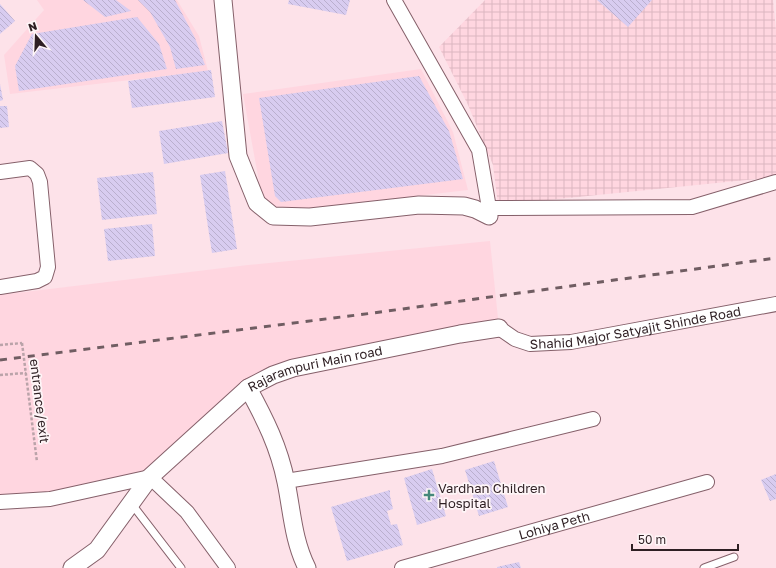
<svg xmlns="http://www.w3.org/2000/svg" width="776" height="568" font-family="'Golos Text',sans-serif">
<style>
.built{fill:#ffd6e0}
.industrial{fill:url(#industrial-grid)}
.building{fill:url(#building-back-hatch)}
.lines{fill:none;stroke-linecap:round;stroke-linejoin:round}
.service-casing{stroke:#85606a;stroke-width:9}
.minor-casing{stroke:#85606a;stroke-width:16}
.tertiary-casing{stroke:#85606a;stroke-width:19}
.path{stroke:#baa3a9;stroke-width:2.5;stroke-dasharray:3 2;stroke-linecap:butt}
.service{stroke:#fff;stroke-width:7}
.minor{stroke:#fff;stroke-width:14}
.tertiary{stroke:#fff;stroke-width:17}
.rail{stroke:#705d62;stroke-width:3;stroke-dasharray:7 7;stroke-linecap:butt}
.path-bridge{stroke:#baa3a9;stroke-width:2.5;stroke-dasharray:3 2;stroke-linecap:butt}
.poi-dot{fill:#44887b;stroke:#fef5f7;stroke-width:1.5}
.labels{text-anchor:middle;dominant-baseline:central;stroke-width:3.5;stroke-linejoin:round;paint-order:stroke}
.street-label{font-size:13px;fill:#2e1f23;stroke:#fef5f7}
.poi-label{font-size:13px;fill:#2e1f23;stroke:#fef5f7;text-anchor:start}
</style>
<defs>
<pattern id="industrial-grid" width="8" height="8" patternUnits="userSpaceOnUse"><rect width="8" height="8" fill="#ffd6e0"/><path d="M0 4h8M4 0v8" fill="none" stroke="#dbb7c0"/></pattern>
<pattern id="building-back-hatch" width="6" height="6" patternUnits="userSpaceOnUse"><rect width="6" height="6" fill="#d8ccf0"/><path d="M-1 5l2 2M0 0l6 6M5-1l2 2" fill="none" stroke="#baafce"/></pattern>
</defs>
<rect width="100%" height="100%" fill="#fde2e9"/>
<path class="built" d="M37 0H177L199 36 208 71 10 94 4 55 44 10Z
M421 69 453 132 468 190 286 211 273 206 262 198 243 94Z
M490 241 499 328 273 375 150 477 0 502V295L248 265Z"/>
<path class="industrial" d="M485 0H773L776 31V177L498 205 493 165 468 105 439 47Z"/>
<path class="building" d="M83 0H116L131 11 105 17Z
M138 0H175L195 38 205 65 176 69 170 47 150 12Z
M289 0H350L346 15 288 4Z
M597 0H652L628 27Z
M0 4 15 21 0 34Z
M137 17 159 44 167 69 19 91 15 66 32 34Z
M211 70 215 97 132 108 128 81Z
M419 76 449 131 463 179 281 202 275 196 259 98Z
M0 84 3 100 0 101Z
M0 106H7L9 127 0 128Z
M222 121 228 153 164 164 159 131Z
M225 171 237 249 212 253 200 175Z
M153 172 157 214 102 220 97 178Z
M152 224 155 256 108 261 104 229Z
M494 461 508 507 479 516 465 470Z
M432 469 446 516 417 525 404 478Z
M776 474V499L770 501 761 480Z
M390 490V496L393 509 387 511 391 525 397 524 403 545 347 561 331 507Z
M519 562 521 568H497V567Z"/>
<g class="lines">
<defs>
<path id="service" d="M131 503 181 568
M704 568 734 557"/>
<g id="minor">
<path d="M394 0 479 150 489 208V216"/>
<path d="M0 172 30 168 37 174 40 182 48 267 45 277 37 281 0 287"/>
<path d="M489 208 692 207 776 182"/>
<path id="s1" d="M499 328 515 339 530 344 571 342 776 304"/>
<path d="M286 481 442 456 593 419"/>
<path d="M0 502 50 499 150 477 187 512 228 568"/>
<path id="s2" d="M402 568 707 482"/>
</g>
<g id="tertiary">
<path d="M223 0 238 156 257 203 273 216 310 217 419 205 464 206 475 209 489 216"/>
<path d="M72 568 97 550 150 477 248 388"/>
<path id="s3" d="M307 568C293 540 292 511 286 482 279 447 265 419 248 388L273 375 293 368 460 334 499 328"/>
</g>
</defs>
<use href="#service" class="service-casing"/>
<use href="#minor" class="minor-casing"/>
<use href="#tertiary" class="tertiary-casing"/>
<path class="path" d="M0 345 22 343
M0 375 26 373"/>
<use href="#service" class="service"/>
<use href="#minor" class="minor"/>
<use href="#tertiary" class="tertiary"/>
<path class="rail" d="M0 360 373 313 776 258"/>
<path class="path-bridge" d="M22 343 37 462"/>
</g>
<path class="poi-dot" d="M427 489h4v4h4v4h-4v4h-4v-4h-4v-4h4z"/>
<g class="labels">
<g class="street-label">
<text stroke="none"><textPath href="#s1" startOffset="142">Shahid Major Satyajit Shinde Road</textPath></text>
<text stroke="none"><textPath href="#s3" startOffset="261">Rajarampuri Main road</textPath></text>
<text transform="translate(40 401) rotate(83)">entrance/exit</text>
<text stroke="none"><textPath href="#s2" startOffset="158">Lohiya Peth</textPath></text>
</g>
<g class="poi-label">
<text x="438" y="488">Vardhan Children<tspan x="438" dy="15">Hospital</tspan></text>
</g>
</g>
<g transform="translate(36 36) rotate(341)" stroke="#fef5f7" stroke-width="3" paint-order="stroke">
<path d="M0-3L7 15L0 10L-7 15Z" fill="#2e1f23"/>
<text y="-6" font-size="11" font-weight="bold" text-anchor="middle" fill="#2e1f23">N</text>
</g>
<path d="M632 544v6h106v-6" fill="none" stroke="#2e1f23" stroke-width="2"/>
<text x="638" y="544" font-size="12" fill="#2e1f23" stroke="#fef5f7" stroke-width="3" paint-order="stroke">50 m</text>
</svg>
